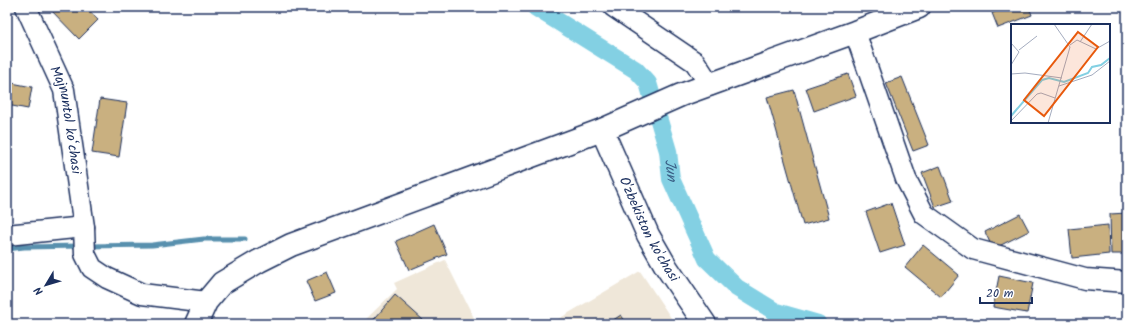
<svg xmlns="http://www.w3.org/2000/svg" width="1134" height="331" font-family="Kalam,sans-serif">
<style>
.built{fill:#efe7d9}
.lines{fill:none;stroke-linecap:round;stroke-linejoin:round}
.stream{stroke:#5990ae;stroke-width:5}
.canal{stroke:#83d0e3;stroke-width:18}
.building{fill:#c9b080;stroke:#1b2f5e}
.street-casing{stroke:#1b2f5e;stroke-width:23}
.secondary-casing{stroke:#1b2f5e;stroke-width:25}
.street{stroke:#fff;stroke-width:20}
.secondary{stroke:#fff;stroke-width:22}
.labels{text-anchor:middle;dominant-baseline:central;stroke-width:3.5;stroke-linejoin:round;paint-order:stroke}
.street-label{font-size:14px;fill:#1b2f5e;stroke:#fff}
.water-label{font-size:15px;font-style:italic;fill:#3a5f86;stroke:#fff}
.inset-river{fill:none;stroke:#83d0e3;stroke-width:2}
.inset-road{fill:none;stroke:#a4acbf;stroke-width:1}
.view{fill:#e8590c;fill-opacity:0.15;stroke:#e8590c;stroke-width:2}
.inset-edge{fill:none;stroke:#1b2f5e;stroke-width:2}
</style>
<rect width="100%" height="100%" fill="#fff"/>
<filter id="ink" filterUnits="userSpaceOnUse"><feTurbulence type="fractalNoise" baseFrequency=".025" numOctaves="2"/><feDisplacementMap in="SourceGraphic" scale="8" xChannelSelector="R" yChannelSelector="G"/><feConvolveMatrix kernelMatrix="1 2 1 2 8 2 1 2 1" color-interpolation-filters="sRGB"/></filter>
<g filter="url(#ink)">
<path class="built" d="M445 260 477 324H361L397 289 394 283Z
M640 271 675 324H550Z"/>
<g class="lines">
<path class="stream" d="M88 246 152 245 204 239H245
M7 249 24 247 80 246"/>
<path class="canal" id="s1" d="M535 7 636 70 648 83 668 151 671 179 707 259 737 288 776 312 818 324"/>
</g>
<path class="building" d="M48 7H86L98 20 79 39Z
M1008 7H1029L1032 15 998 28 992 13Z
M848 74 856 96 814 111 806 88Z
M902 77 929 145 913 151 886 83Z
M7 82 32 87 28 109 7 105Z
M794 90 829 218 803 225 767 97Z
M100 99 127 103 119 157 92 153Z
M940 166 953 201 935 207 922 173Z
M891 203 905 245 880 253 866 212Z
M1127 213V254H1111L1110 214Z
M1020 214 1029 231 993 249 985 232Z
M434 224 447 254 409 270 396 241Z
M1108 225 1109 254 1072 258 1069 229Z
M923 245 959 275 941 297 905 267Z
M327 272 336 293 315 301 306 281Z
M999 276 1033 283 1027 313 993 307Z
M395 295 423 320 420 324H370Z
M621 315 627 324H607Z"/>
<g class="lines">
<defs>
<g id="street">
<path id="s2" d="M26 7 64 90 84 227 85 254 92 268 107 278 142 294 206 302"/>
<path d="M614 7 695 62 710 85"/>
<path d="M855 32 906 179 924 214 973 249 1085 279 1127 282"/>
<path d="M7 235 84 227"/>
</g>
<g id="secondary">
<path id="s3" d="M602 130 648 235 667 268 705 324"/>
<path d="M196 324 206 302 222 283 259 261 291 245 602 130 681 95 855 32 919 7"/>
</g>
</defs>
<use href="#street" class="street-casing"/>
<use href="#secondary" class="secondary-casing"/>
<use href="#street" class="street"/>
<use href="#secondary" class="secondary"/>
</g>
</g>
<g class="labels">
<g class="street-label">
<text stroke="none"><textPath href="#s2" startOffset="121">Majnuntol ko‘chasi</textPath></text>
<text stroke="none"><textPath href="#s3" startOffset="110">O'zbekiston ko'chasi</textPath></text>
</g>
<g class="water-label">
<text stroke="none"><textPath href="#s1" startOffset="227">Jun</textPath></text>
</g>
</g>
<g transform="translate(1011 24)">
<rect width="99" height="99" fill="#fff"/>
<path class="inset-river" d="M0 92 31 56 38 54 53 58 77 49 81 43 90 41 99 34"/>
<path class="inset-road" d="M69 18 81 0M0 19 8 28 0 41M59 21 66 16 85 25 99 17M8 26 26 12M0 50 14 49 51 54M48 62 81 51 99 37M0 97 26 70 30 69 44 74M37 99 59 23 43 0"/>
<path class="view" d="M67 8 87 23 33 92 13 76Z"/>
<rect width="99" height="99" class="inset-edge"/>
</g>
<rect width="1134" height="331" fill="none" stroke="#fff" stroke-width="24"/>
<rect x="12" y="12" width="1110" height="307" fill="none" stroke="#1b2f5e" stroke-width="1.5" filter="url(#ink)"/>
<g transform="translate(46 285) rotate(232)" stroke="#ffffff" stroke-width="3" paint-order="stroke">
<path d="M0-3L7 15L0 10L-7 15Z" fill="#1b2f5e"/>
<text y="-6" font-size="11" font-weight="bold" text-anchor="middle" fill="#1b2f5e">N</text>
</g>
<path d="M980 297v6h52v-6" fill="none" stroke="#1b2f5e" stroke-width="2"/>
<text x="986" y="297" font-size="12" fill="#1b2f5e" stroke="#ffffff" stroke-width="3" paint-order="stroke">20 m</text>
</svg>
